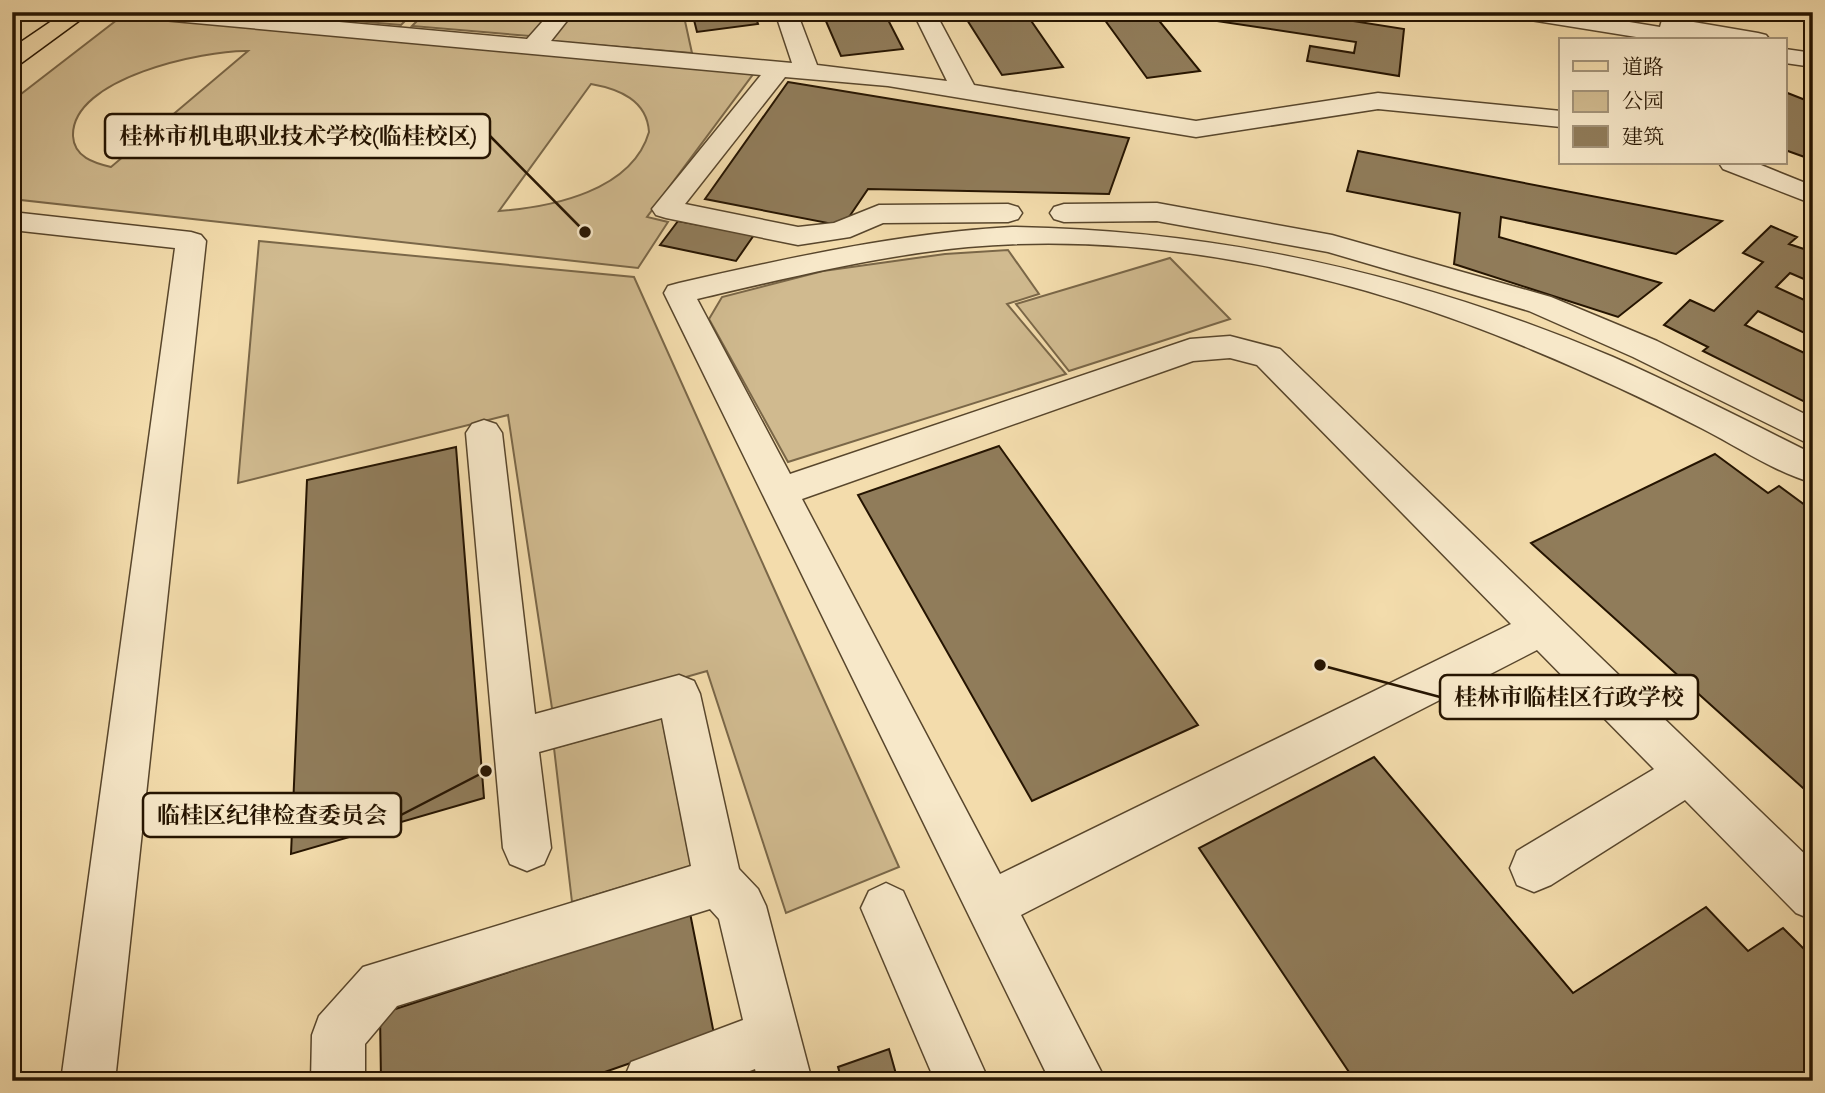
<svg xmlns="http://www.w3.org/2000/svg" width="1825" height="1093" font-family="'IM FELL Double Pica','Noto Serif SC',serif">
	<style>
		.green { fill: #d0ba8f; stroke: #7a6748; stroke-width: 2; fill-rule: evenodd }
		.building { fill: #907c5a; stroke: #251401; stroke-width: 2 }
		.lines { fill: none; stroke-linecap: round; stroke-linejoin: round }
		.minor-casing { stroke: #58462c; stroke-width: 3 }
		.major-casing { stroke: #251401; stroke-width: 3 }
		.minor { fill: #f7e8c9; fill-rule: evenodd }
		.major { fill: #f3dcac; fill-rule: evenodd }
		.leader { fill: none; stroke: #251401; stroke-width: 2.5 }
		.callout-dot { fill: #251401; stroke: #f7e8c9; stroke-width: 2.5 }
		.callout { fill: #f7e8c9; stroke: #251401; stroke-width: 2.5 }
		.callout-label { font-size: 23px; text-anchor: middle; font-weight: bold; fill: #251401 }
	</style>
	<rect width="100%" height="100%" fill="#f3dcac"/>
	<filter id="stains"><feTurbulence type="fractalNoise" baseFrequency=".00286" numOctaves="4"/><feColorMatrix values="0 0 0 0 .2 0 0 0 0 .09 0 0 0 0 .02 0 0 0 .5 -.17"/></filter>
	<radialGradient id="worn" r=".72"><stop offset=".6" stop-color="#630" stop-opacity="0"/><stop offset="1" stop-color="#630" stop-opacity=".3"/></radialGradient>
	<!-- green -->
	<g class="green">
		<polygon points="290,12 414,12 401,25 286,15"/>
		<polygon points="426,12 550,12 530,36 412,26"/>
		<polygon points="572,12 683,12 692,53 548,41"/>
		<path d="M 122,16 L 754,73 L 647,217 L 668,222 L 638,268 L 12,199 L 12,101 ZM 248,51 L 111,167 C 94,163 74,157 73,136 C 71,78 204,50 248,51 ZM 591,84 C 619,89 647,100 649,132 C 632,191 552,207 499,211 Z"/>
		<polygon points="259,241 634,277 899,867 786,913 707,671 553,715 508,415 238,483"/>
		<polygon points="1008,250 1039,294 1007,304 1066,374 788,462 709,319 722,297 823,271 945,254"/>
		<polygon points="1170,258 1230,319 1069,371 1016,304"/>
		<polygon points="662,718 691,866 572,902 554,748"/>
	</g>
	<!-- building -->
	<g class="building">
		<polygon points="692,12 754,12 758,24 697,32"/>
		<polygon points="822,12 884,12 903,49 841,56"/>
		<polygon points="962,12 1025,12 1063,67 1002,75"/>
		<polygon points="1099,12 1152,12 1200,71 1147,78"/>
		<polygon points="1192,12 1296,12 1404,29 1399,76 1307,61 1310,46 1354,53 1356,42 1190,17"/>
		<polygon points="788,82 1129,138 1109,194 868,189 843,226 705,199"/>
		<polygon points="1785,92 1813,103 1813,160 1785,150"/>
		<polygon points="1358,151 1722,221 1676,254 1501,217 1499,237 1661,283 1618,317 1454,264 1460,213 1347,191"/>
		<polygon points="678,221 754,235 736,261 660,245"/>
		<polygon points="1771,226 1797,237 1789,244 1813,252 1813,283 1790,273 1776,287 1813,304 1813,337 1758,311 1745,325 1813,357 1813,406 1703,351 1708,347 1664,325 1690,300 1714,311 1763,262 1743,253"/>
		<polygon points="999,446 1198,725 1032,801 858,495"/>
		<polygon points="456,447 484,798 291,854 307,480"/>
		<polygon points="1715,454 1768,493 1779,486 1813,511 1813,797 1531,543"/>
		<polygon points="1374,757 1573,993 1706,907 1748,951 1783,928 1813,958 1813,1081 1355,1081 1199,848"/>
		<polygon points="690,913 714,1034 579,1081 381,1081 380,1014"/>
		<polygon points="889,1049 898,1081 842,1081 838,1067"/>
	</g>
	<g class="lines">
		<defs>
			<g id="minor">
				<polygon points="141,12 230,12 527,39 551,12 574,12 551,41 792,63 775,12 797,12 817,65 947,81 913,12 935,12 974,85 1196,121 1378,93 1561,111 1561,127 1378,109 1196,137 888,86 785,77 685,204 798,227 834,223 879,205 1008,204 1018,207 1022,213 1018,219 1008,222 883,223 850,237 798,245 666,218 656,215 652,209 761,75 152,19"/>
				<polygon points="1513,12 1568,12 1660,27 1662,20 1670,18 1758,33 1766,35 1770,40 1655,40 1524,19"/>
				<polygon points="1785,49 1813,53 1813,67 1785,63"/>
				<polygon points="1719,163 1756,163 1813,186 1813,204 1723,169"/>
				<polygon points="1157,203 1332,235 1551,297 1657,341 1813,418 1813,446 1633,357 1529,311 1328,252 1157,221 1064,222 1054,219 1050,213 1054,207 1064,204"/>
				<polygon points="12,212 191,232 201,235 206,241 115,1081 61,1081 175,248 12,230"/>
				<path d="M 1012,227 C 1222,230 1419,275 1613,357 C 1681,387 1747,421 1813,454 L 1813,483 C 1775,472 1738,447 1703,429 C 1647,400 1591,374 1533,350 C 1359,276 1157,230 968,247 C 876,256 787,278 697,299 L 790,474 L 1190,339 L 1230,336 L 1280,349 L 1813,862 L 1813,920 L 1796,913 L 1685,800 L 1551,885 L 1534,892 L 1517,885 L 1510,868 L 1517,851 L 1654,769 L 1537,650 L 1021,915 L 1106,1081 L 1050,1081 L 664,293 L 668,286 L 679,283 C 789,258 899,233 1012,227 ZM 1230,358 L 1257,365 L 1511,624 L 1000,874 L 802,499 L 1193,361 Z"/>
				<polygon points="484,420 496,424 502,433 535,714 679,675 694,681 700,694 739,869 758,889 766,906 812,1081 758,1081 755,1069 724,1081 623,1081 631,1062 743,1020 719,919 710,909 397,1006 365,1044 365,1081 311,1081 312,1035 319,1016 363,967 691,866 662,718 539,752 551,848 544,864 527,871 510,864 503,848 466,433 472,424"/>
				<polygon points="886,883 903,891 989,1081 935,1081 861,908 869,891"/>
			</g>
			<polygon id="major" points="65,12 91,12 20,64 12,66 12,48"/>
		</defs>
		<!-- minor casing -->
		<use href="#minor" class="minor-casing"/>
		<!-- major casing -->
		<use href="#major" class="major-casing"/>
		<!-- minor -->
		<use href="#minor" class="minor"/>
		<!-- major -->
		<use href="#major" class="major"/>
	</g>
	<!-- callouts -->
	<path class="leader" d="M585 232L490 136M1320 665L1440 697M486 771L401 815"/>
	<g class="callout-dot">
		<circle cx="585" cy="232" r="7"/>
		<circle cx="1320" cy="665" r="7"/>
		<circle cx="486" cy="771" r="7"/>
	</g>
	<g class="callout">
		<rect x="105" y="114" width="385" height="44" rx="7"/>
		<rect x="1440" y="675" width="258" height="44" rx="7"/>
		<rect x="143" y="793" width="258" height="44" rx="7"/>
	</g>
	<g class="callout-label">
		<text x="298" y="144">桂林市机电职业技术学校(临桂校区)</text>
		<text x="1569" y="705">桂林市临桂区行政学校</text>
		<text x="272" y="823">临桂区纪律检查委员会</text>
	</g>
	<!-- margin -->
	<rect width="1825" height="1093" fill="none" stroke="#f3dcac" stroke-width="42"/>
	<rect x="14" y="14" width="1797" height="1065" fill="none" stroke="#251401" stroke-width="3.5"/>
	<rect x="21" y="21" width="1783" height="1051" fill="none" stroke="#251401" stroke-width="2"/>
	<!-- legend -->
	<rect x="1559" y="38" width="228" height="126" fill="#f7e8c9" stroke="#a39379" stroke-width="2"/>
	<rect x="1573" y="61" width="35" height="10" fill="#f3dcac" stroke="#a39379" stroke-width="2"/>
	<text x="1622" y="74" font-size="21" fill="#251401">道路</text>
	<rect x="1573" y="91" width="35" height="21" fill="#d0ba8f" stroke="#a39379" stroke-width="2"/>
	<text x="1622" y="108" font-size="21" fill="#251401">公园</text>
	<rect x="1573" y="126" width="35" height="21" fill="#907c5a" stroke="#a39379" stroke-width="2"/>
	<text x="1622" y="144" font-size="21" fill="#251401">建筑</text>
	<rect width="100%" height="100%" filter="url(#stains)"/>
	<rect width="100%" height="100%" fill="url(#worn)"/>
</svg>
